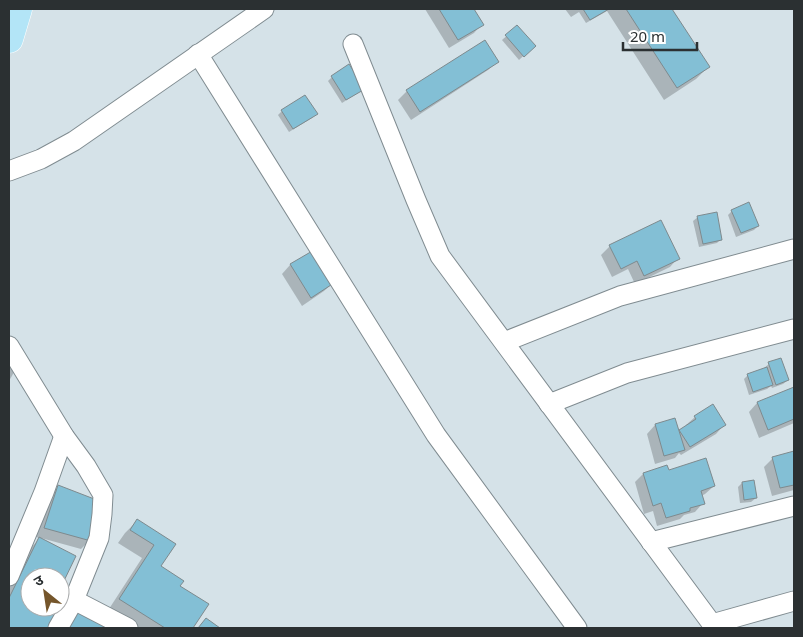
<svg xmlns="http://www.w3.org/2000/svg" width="803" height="637" font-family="'Noto Sans','Noto Sans Devanagari',sans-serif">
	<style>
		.shadow { fill: #0003 }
		.building { fill: #83bfd5; stroke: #7e8a8e }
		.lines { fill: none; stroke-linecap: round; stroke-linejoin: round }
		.street-casing { stroke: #808c91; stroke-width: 21 }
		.primary-casing { stroke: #fff; stroke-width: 29 }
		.street { stroke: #fff; stroke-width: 19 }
		.primary { stroke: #b3e5f7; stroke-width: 28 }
	</style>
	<rect width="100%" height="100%" fill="#d5e2e8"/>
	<!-- shadow -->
	<g class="shadow">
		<polygon points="425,9 473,9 482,24 474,33 449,48"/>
		<polygon points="565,9 671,9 708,67 696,79 664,100 607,11 586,23 579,12 571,17"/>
		<polygon points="517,27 534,46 519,60 502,40"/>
		<polygon points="497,62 488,70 411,120 398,100 407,91"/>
		<polygon points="332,77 363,88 359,92 342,103 328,81"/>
		<polygon points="282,111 316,114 312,118 289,132 278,115"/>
		<polygon points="732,211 758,226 754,230 736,237 728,215"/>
		<polygon points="698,217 721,239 717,243 699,247 693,221"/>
		<polygon points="610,246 678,258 670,267 635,284 628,269 612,277 601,255"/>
		<polygon points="313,251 333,283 324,291 302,306 282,274 290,265"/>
		<polygon points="9,362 17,367 9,381"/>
		<polygon points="769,364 788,380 783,384 772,388 771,386 767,389 749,395 744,379 748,375 765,369 764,368"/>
		<polygon points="794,388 794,423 759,438 749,412 757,403"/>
		<polygon points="695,417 724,425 716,434 681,455 679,453 675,458 655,464 647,434 655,425 675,420 678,432 687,427 686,425"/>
		<polygon points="794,452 794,490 772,496 764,467 773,458"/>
		<polygon points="668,471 714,486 705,494 701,496 703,503 695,512 684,515 680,519 657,526 653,511 644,514 635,482 643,474"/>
		<polygon points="742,483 756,498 751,502 740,503 738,487"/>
		<polygon points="58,487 89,541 81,549 41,538 75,557 60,586 60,577 30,577 30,607 58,607 52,628 9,628 9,587 27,552 40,538 36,537 49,495"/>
		<polygon points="137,521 174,544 159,567 179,587 207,605 192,628 132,628 107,612 142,558 118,543 125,533"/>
	</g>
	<!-- building -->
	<g class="building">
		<polygon points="439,9 474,9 484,25 458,40"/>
		<polygon points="583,9 609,9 590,20"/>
		<polygon points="626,9 672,9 710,67 677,88"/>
		<polygon points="517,25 536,46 524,57 505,35"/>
		<polygon points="485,40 499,62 420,112 406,90"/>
		<polygon points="349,64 365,89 346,100 331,76"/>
		<polygon points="305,95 318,114 293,129 281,110"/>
		<polygon points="749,202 759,226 741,233 731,210"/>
		<polygon points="717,212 722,240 703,244 697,216"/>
		<polygon points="661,220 680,259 644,276 637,261 621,269 609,245"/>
		<polygon points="314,250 334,283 311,298 290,264"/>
		<polygon points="781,358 789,380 776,385 768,362"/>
		<polygon points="767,367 773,385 753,392 747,374"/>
		<polygon points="794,387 794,419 768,430 757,402"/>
		<polygon points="713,404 726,425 690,447 679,430 696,419 694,416"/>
		<polygon points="675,418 685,450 664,456 655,424"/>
		<polygon points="794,451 794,485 780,488 772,457"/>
		<polygon points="706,458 715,486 701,491 705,504 690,508 690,511 666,518 661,503 653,506 643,473 667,465 669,470"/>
		<polygon points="754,480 757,498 744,500 742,482"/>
		<polygon points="58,485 102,502 91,541 44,528"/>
		<polygon points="137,519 176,544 161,566 184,581 180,586 209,604 193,628 165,628 119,599 154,545 130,530"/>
		<polygon points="39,537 76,556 60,589 60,577 30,577 30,607 60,607 53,628 9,628 9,598"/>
		<polygon points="79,610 107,628 68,628"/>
		<polygon points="206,618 220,628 198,628"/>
	</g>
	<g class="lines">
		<defs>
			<g id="street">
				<polyline points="353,44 416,200 440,256 715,628"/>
				<polyline points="198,54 436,435 577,628"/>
				<polyline points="9,171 41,159 74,141 264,9"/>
				<polyline points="504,342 620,296 794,249"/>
				<polyline points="9,346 64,436 86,466 103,495 102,514 99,538 74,600 58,628"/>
				<polyline points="549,404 627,373 794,329"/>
				<polyline points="651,542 794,506"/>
				<polyline points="9,576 44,492 64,436"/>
				<polyline points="74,600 128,628"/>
				<polyline points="712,624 794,601"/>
			</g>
			<polyline id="primary" points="9,39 18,9"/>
		</defs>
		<!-- street casing -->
		<use href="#street" class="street-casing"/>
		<!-- primary casing -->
		<use href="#primary" class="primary-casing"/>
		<!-- street -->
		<use href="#street" class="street"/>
		<!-- primary -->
		<use href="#primary" class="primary"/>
	</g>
	<!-- border -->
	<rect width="803" height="637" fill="none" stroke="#2b3032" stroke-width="20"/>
	<!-- north arrow -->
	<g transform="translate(45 592) rotate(330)"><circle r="24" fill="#ffffff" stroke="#aaacad"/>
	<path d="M0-4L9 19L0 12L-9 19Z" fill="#75562b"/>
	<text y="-8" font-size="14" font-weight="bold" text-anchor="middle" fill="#2b3032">उ</text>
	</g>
	<!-- scale -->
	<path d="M623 42v8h74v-8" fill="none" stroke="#2b3032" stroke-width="2.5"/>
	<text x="630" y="42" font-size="15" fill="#2b3032" stroke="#ffffff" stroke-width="4" paint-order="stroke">20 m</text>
</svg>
